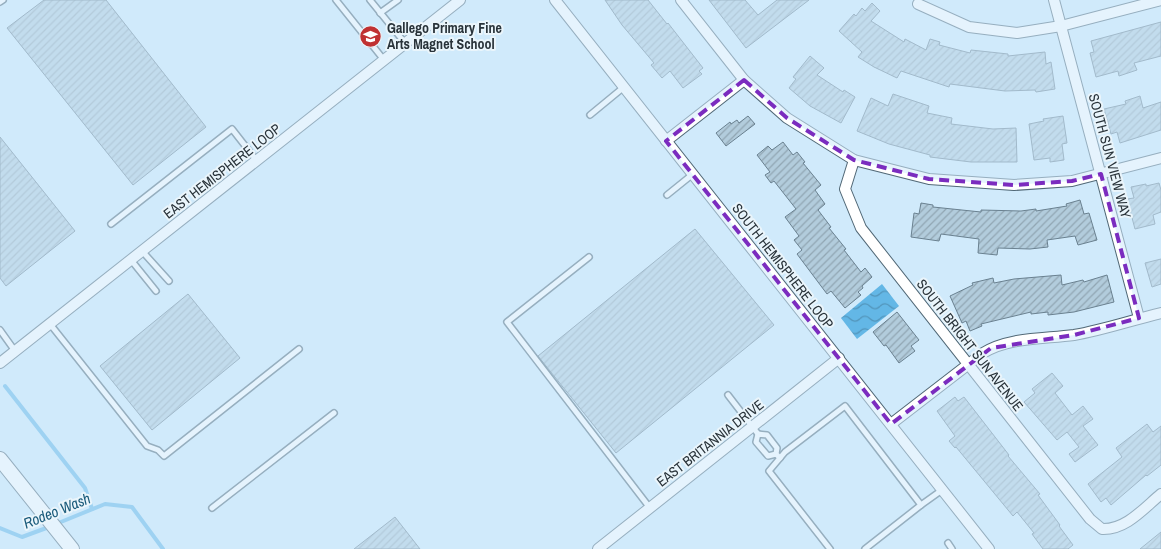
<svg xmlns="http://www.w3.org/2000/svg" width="1161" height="549" font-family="'Archivo Narrow',sans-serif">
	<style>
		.water { fill: url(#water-waves) }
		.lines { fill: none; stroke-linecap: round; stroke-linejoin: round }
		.stream { stroke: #63b7e6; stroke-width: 4 }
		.building { fill: url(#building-hatch); stroke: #6a8190 }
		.service-casing { stroke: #516876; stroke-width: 8 }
		.minor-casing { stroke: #516876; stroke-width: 12 }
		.secondary-casing { stroke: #516876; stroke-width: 16 }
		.service { stroke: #fff; stroke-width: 5 }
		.minor { stroke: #fff; stroke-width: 10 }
		.secondary { stroke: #fff; stroke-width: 14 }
		.marked { fill: none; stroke: #7b2cbf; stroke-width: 4; stroke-dasharray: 10 6; stroke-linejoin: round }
		.labels { text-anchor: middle; stroke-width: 4; stroke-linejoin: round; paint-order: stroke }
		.poi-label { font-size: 14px; font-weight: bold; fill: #29333a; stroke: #eaf5fb; text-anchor: start }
		.street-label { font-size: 14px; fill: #29333a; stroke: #eaf5fb }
		.water-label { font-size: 15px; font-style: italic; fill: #195a7a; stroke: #eaf5fb }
	</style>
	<defs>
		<pattern id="water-waves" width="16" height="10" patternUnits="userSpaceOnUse" patternTransform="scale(1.25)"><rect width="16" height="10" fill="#63b7e6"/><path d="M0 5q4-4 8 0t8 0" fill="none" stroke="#5295bb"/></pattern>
		<pattern id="building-hatch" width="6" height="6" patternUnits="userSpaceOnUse" patternTransform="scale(1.25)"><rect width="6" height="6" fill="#b2ccdc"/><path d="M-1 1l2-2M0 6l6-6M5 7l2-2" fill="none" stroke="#91a6b3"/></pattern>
	</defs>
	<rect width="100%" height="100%" fill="#d0eafb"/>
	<!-- water -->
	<polygon class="water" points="882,284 899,306 857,339 841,318"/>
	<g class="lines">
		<!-- stream -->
		<g class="stream">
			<polyline points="5,386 85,488 92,509"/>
			<polyline points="56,524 105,504 132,507 163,549"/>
			<polyline points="0,528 22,537 49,527"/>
		</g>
	</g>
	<!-- building -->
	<g class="building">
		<polygon points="44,0 106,0 206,127 133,185 7,28"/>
		<polygon points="605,0 648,0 667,24 668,23 703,68 699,71 702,74 683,88 670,71 662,78 651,65 654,63 622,25"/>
		<polygon points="709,0 745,0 758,15 777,0 809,0 746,48"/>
		<polygon points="872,3 880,11 871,21 904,42 905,39 926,50 930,39 940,42 939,45 970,53 971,50 1008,54 1008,56 1045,52 1046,64 1051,62 1055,89 1036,92 1035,90 1005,91 950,84 949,87 901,71 897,78 874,67 858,57 862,52 839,31 854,14 856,16 862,8 865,11"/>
		<polygon points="1161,22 1161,56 1134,63 1137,70 1119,76 1118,71 1096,77 1090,53 1094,52 1091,41"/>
		<polygon points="810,56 824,68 817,75 843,92 844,90 855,97 841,123 810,106 789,88 796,79 793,77"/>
		<polygon points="893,94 929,106 927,113 952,118 951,124 993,129 1016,128 1017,162 971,162 930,157 930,155 889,144 857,131 871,98 888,106"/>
		<polygon points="1140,96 1143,108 1161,102 1161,130 1120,143 1117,132 1111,134 1104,109 1126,104 1125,101"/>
		<polygon points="748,116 755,124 726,146 716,133 730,122 731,124 737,120 739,123"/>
		<polygon points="1063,116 1067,143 1062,144 1064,160 1050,162 1050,158 1034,160 1029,124 1044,121 1043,119"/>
		<polygon points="0,137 75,231 6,286 0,278"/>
		<polygon points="783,142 793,155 797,152 805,162 803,163 821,185 815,190 825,204 818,210 831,227 829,228 846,249 844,250 861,272 865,268 872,277 862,286 863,288 858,292 861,295 845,308 831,291 827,294 797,254 802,250 794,240 799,236 785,217 796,209 774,181 771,183 765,175 770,172 757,155 768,146 772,150"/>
		<polygon points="1159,183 1161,190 1161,212 1153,215 1155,224 1135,229 1127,199 1134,198 1131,187 1146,184 1146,186"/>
		<polygon points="1080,200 1084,214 1089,213 1097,240 1078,245 1075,236 1047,240 1048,247 1030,249 998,248 997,255 978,253 979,239 941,234 939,241 911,237 914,213 919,214 921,203 933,205 933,207 981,212 981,210 1021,211 1036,209 1036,211 1067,206 1066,204"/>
		<polygon points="695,229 774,325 616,453 538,356"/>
		<polygon points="1161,259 1161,284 1152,287 1145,263"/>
		<polygon points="1061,275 1062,285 1083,280 1084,282 1107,275 1114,302 1074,312 1048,315 1048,312 1031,314 1031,312 981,324 982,326 970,331 966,321 962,323 950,296 973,285 972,283 993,278 994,283 1014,279"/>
		<polygon points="188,294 240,358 152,430 100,366"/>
		<polygon points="897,312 919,340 911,346 915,351 899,363 886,345 884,346 873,332"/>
		<polygon points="1052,373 1063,386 1055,393 1072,415 1083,406 1093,419 1083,426 1098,445 1075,462 1069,454 1079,447 1067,432 1057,440 1024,402 1035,393 1032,389"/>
		<polygon points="955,397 958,401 964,397 1009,455 1008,456 1040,494 1038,495 1060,525 1059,526 1073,545 1068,549 1043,549 1032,534 1034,533 1017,512 1013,516 956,447 955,448 949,441 955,436 937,411"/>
		<polygon points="1147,424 1153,432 1161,426 1161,465 1147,476 1146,475 1111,505 1106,498 1101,502 1088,484 1122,457 1116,448"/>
		<polygon points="395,517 420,549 354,549"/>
		<polygon points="1161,532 1161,549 1140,549"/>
	</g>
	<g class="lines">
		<defs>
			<g id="service">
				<polyline points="336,0 384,60"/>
				<polyline points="370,0 405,43"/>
				<polyline points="0,2 3,0"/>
				<polyline points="380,13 398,0"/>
				<polyline points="590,115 624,87"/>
				<polyline points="667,195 693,174"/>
				<polyline points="111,224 232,129 257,161"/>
				<polyline points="142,251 169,281"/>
				<polyline points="589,257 507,322 650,508"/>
				<polyline points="131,260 156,291"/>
				<polyline points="50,324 147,446 158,450 164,456 299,349"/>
				<polyline points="0,330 15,351"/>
				<polyline points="728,395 758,434"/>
				<polyline points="776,454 768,456 756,442 758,434 767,435 777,448 776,454 780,458"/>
				<polyline points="212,508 334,413"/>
				<polyline points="948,543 952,549"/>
				<polyline points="830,549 769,471 785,452 845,406 921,505 942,490"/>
				<polyline points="865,549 921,505"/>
			</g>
			<g id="minor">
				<polyline points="555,0 989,549"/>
				<polyline points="681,0 744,80 787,118 854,160 929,179 1014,185 1072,181 1161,158"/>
				<polyline points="1054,0 1139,318"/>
				<polyline points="918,4 969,27 1017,33 1061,26 1161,0"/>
				<polyline points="666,141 744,80"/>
				<path d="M 854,160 L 845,189 L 861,228 L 1090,519 L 1102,529 C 1126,530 1144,508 1161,494"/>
				<polyline points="0,363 460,0"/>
				<path d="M 891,424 L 983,353 C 1009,337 1044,339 1074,335 C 1103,330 1132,320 1161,313"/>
				<polyline points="598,549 839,358"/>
			</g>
			<polyline id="secondary" points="0,459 72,549"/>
		</defs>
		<!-- service casing -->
		<use href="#service" class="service-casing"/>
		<!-- minor casing -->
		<use href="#minor" class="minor-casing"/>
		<!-- secondary casing -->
		<use href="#secondary" class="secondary-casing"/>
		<!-- service -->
		<use href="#service" class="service"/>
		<!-- minor -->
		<use href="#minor" class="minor"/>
		<!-- secondary -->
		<use href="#secondary" class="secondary"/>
	</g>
	<!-- marked area -->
	<path d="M0 0H1161V549H0ZM 744,80 L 787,118 L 854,160 L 929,179 L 1014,185 L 1072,181 L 1101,174 L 1139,318 L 1074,335 L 991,348 L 891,424 L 666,141 Z" fill="#d0eafb" fill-opacity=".55" fill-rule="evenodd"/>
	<path class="marked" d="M 744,80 L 787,118 L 854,160 L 929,179 L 1014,185 L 1072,181 L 1101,174 L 1139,318 L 1074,335 L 991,348 L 891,424 L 666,141 Z"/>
	<!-- icons -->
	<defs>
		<symbol id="school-disc" viewBox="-11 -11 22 22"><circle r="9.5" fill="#c03132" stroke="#eaf5fb"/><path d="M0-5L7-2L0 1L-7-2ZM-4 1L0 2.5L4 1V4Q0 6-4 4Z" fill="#fff"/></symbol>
	</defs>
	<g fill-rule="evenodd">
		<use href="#school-disc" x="358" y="24" width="25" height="25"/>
	</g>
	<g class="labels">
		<!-- poi labels -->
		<g class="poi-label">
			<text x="387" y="33">Gallego Primary Fine<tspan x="387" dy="16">Arts Magnet School</tspan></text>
		</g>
		<!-- street labels -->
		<g class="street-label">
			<text transform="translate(1110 156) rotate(75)" y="5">SOUTH SUN VIEW WAY</text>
			<text transform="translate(222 171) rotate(-38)" y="5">EAST HEMISPHERE LOOP</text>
			<text transform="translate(783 266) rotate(52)" y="5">SOUTH HEMISPHERE LOOP</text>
			<text transform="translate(970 345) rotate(52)" y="5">SOUTH BRIGHT SUN AVENUE</text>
			<text transform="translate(710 443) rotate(-38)" y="5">EAST BRITANNIA DRIVE</text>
		</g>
		<!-- water labels -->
		<g class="water-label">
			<text transform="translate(57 511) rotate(-22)" y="5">Rodeo Wash</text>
		</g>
	</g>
</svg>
